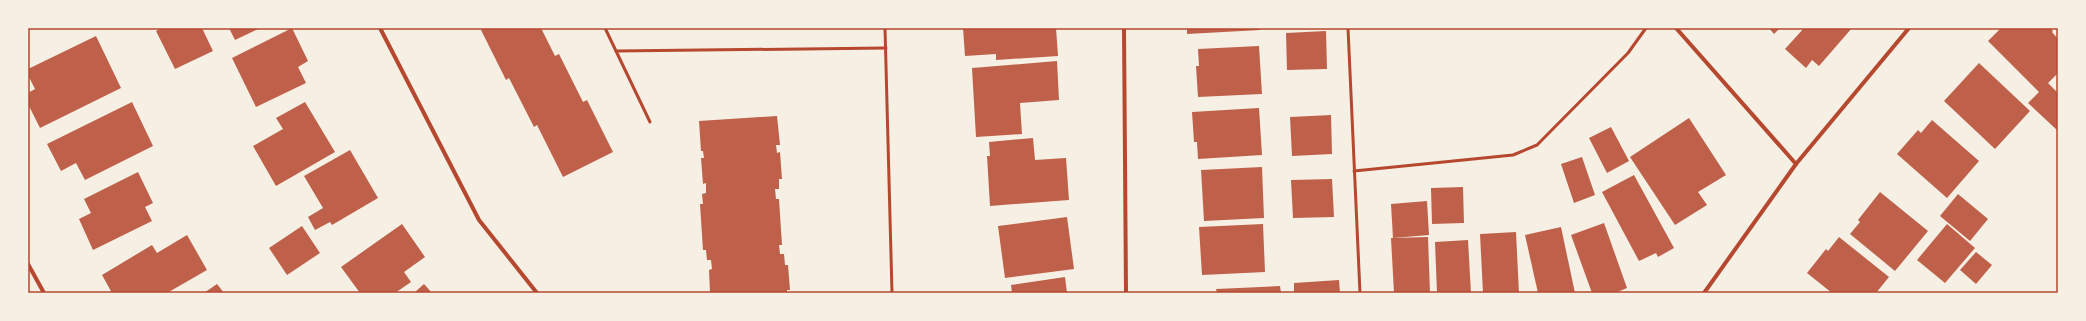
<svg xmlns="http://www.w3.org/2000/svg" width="2086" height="321" font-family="Karla,sans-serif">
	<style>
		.building { fill: #bf614a }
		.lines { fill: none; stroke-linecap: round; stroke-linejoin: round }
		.service { stroke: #b5482f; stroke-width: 3 }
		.minor { stroke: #b5482f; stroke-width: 4 }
		.neatline { fill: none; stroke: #b5482f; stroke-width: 1.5 }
	</style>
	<rect width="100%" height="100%" fill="#f6efe4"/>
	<!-- building -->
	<g class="building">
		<polygon points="162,28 202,28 213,51 175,69 156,31"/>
		<polygon points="229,28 260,28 235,40"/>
		<polygon points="292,28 308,61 298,67 306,83 256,107 232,58"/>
		<polygon points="485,28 541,28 555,56 559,54 583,102 587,100 613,152 563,177 537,125 534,127 509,78 506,80 481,30"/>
		<polygon points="963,28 1056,28 1058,56 996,60 996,54 965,56"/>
		<polygon points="1187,28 1260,28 1260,30 1187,34"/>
		<polygon points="1769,28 1780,28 1774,34"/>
		<polygon points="1804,28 1852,28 1819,66 1812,60 1806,68 1785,49"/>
		<polygon points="2001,28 2050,28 2053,31 2052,32 2058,39 2058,73 2048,83 2058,93 2058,131 2028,103 2039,92 1988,41"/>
		<polygon points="1326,31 1327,69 1287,70 1286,33"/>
		<polygon points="96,36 121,88 40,128 28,104 28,93 35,89 28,75 28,69"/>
		<polygon points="1259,46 1262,94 1198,97 1196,66 1199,66 1198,49"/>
		<polygon points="1057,61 1059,100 1020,103 1022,134 976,137 972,68"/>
		<polygon points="1979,63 2030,111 1995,149 1944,101"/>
		<polygon points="132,102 153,146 85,180 76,163 61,171 47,144"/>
		<polygon points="305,102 335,152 276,186 253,146 283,129 276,118"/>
		<polygon points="1259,108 1262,155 1198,159 1197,142 1194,142 1192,112"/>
		<polygon points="1331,115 1332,154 1292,156 1290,117"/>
		<polygon points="777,116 780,145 776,145 777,153 780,152 782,179 779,179 779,189 775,189 776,199 779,199 782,245 779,245 780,254 784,254 785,265 788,265 790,290 787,290 787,293 710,293 709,270 712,269 711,260 707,260 706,250 703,250 700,204 703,204 702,194 706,193 706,183 703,184 701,158 704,158 703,151 701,151 699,121"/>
		<polygon points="1689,118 1726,175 1698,192 1707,205 1675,225 1630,157"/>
		<polygon points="1932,120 1979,161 1947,198 1897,154 1918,130 1921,133"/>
		<polygon points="1611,127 1629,161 1607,173 1589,138"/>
		<polygon points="1033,138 1035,160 1066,158 1069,200 990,206 987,156 990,156 989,142"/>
		<polygon points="350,150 378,198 332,225 330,222 315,230 308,217 323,208 304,176"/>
		<polygon points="1582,157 1595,195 1574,203 1561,164"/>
		<polygon points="1262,167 1264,218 1204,221 1201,170"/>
		<polygon points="138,172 153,203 145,207 152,221 93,250 79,219 91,213 84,199"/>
		<polygon points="1634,175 1674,248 1658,257 1656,253 1639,261 1602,192"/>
		<polygon points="1332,179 1334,217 1293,218 1291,180"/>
		<polygon points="1463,187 1464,223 1432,224 1431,188"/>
		<polygon points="1880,192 1928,231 1895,271 1850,234 1860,222 1858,220"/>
		<polygon points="1958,194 1988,219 1970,241 1940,216"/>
		<polygon points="1427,201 1429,235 1393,238 1391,204"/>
		<polygon points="1067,217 1074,269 1005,278 998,226"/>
		<polygon points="1604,223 1627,288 1615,293 1592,293 1571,235"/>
		<polygon points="402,224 425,257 404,272 411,282 395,293 360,293 341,267"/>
		<polygon points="1263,224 1265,272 1202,275 1199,227"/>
		<polygon points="1947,224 1975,248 1945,283 1917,260"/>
		<polygon points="302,226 320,253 287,275 269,248"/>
		<polygon points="1561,227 1575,293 1538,293 1525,235"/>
		<polygon points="1516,232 1519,293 1483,293 1480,234"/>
		<polygon points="187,235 207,270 167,293 112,293 102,275 152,245 157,253"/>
		<polygon points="1428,237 1430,293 1394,293 1391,238"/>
		<polygon points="1839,237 1889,277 1876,293 1832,293 1807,273 1826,249 1828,251"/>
		<polygon points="1468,240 1471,293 1437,293 1435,242"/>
		<polygon points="1976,252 1992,265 1976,284 1960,270"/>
		<polygon points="1065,277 1067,293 1012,293 1011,285"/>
		<polygon points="1339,280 1340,293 1294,293 1294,283"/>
		<polygon points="217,284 224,293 204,293"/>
		<polygon points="424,284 432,293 414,293"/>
		<polygon points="1280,286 1281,293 1217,293 1216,289"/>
	</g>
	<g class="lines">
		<!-- service -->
		<g class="service">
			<polyline points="605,28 650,122"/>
			<polyline points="885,28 892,293"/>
			<polyline points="1348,28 1360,293"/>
			<polyline points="616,51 886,48"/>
			<polyline points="1354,171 1513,155 1537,145 1628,53 1646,28"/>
		</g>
		<!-- minor -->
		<g class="minor">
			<polyline points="380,28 479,220 537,293"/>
			<polyline points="1124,28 1126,293"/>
			<polyline points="1676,28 1796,164"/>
			<polyline points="28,264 44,293"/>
			<polyline points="1704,293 1796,164 1909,28"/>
		</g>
	</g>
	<!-- border -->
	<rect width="2086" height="321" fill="none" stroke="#f6efe4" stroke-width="58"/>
	<rect x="29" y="29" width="2028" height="263" class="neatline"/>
</svg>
